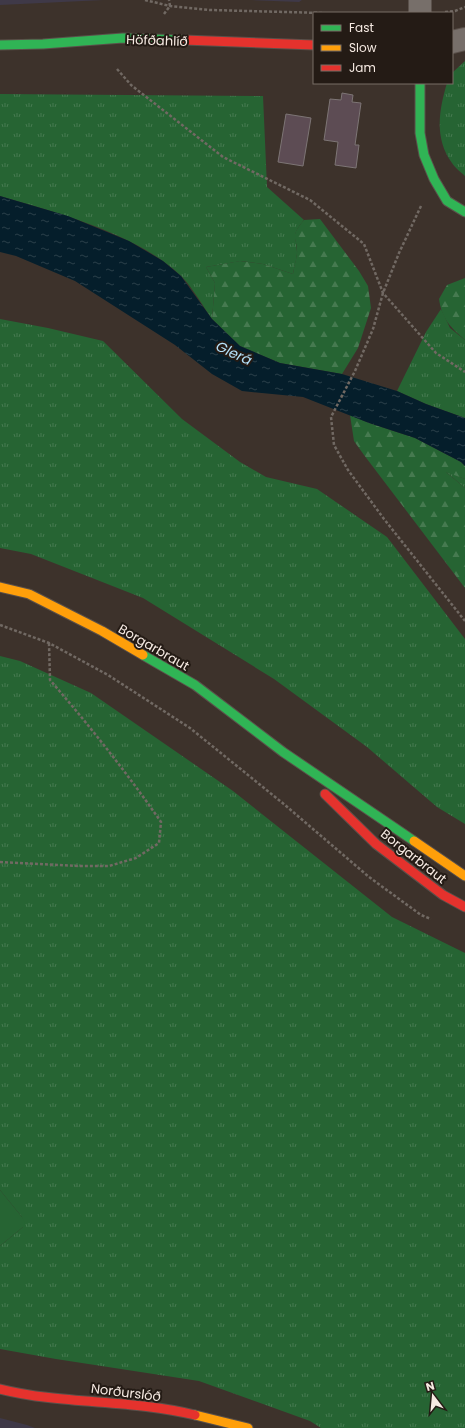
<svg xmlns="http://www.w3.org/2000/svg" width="465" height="1428" font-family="Poppins,sans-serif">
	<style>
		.education { fill: #3f3948 }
		.grass { fill: url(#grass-tufts) }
		.forest { fill: url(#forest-firs) }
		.park { fill: #266433 }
		.water { fill: url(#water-ripples) }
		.building { fill: #5d4c54; stroke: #7d7575 }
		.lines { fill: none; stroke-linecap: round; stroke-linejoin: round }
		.street-casing { stroke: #5a504a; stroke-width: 24 }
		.fast-casing { stroke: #5a504a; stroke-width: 11 }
		.slow-casing { stroke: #5a504a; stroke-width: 11 }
		.jam-casing { stroke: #5a504a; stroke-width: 11 }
		.path { stroke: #716963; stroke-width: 2.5; stroke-dasharray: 3 2; stroke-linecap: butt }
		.street { stroke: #776f6a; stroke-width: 22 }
		.fast { stroke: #30b455; stroke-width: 9 }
		.slow { stroke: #ff9f0a; stroke-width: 9 }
		.jam { stroke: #e5322d; stroke-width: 9 }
		.labels { text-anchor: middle; stroke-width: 4; stroke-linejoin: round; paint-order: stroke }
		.street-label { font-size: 13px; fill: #f6eae2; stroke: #241b15 }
		.water-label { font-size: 14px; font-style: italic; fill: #b4e1fa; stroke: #241b15 }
	</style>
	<defs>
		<pattern id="grass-tufts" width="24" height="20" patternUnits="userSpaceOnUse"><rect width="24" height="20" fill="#266433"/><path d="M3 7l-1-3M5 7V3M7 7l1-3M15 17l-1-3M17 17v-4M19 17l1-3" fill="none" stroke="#467a50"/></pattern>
		<pattern id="forest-firs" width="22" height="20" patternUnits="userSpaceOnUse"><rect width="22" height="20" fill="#266433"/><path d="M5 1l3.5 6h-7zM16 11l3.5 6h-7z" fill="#467a50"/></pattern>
		<pattern id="water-ripples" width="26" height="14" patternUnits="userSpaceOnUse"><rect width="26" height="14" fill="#051e2b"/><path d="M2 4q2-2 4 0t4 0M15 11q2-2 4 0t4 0" fill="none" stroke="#2a3f49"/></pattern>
	</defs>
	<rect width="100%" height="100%" fill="#3d322b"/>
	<!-- education -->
	<g class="education">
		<polygon points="0,0 104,0 0,5"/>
		<polygon points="251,0 302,0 299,2"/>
		<polygon points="0,1418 27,1425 35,1428 0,1428"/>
	</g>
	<!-- grass -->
	<g class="grass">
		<path d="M 465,61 L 465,176 C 461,172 455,168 452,163 C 434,138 439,110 447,83 L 452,83 L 452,73 Z"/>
		<path d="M 0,94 L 263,96 L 267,187 L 304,220 C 291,236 296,234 297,252 C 297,259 294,267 293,274 L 263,264 L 241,261 L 206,267 L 215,283 L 212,319 C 203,306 190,284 180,275 C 135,233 58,213 0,196 Z"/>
		<polygon points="441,309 450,328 465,340 465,418 426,404 397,391 426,332"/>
		<polygon points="0,319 48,328 103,341 182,419 240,462 266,477 317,489 387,537 465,639 465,824 437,807 367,747 274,679 143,598 31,554 0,548"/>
		<polygon points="445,471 465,479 465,488"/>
		<polygon points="0,656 20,661 91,693 233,791 392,917 465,953 465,1428 321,1428 310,1421 199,1381 56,1359 0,1349 0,1246 23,1227 22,1217 0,1190"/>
	</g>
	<!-- forest -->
	<g class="forest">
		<path d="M 320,219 L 359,271 L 368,286 L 371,308 L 358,348 L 342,374 L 280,363 L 240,346 L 212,319 L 215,283 L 206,267 L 240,261 L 263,264 L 293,274 C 294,267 296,260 297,254 C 298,236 288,239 304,220 Z"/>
		<path d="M 465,278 L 465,340 C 450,327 442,319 439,299 L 447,285 Z"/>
		<polygon points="350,415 369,423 415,438 461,462 465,466 465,479 446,472 465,488 465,588 364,455 354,441"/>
	</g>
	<!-- park -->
	<polygon class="park" points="0,1190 22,1217 25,1223 23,1227 0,1246"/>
	<!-- water -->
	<polygon class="water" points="0,196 68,216 129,241 163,261 181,276 212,319 240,346 280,363 342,374 397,391 426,404 465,418 465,466 461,462 415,438 369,423 303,397 242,391 212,374 175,345 75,281 16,256 0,252"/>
	<!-- building -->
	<g class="building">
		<polygon points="342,93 353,95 352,102 361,103 355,145 359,145 356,168 335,165 338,142 324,140 330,99 341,100"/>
		<polygon points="286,114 311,118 303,166 278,162"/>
	</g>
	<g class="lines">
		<defs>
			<g id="street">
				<polyline points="420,13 420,0"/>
				<polyline points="452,42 465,39"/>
			</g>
			<g id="fast">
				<polyline points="0,45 43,44 123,38 184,40"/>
				<polyline points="420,83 420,133 424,155 434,179 447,201 465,212"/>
				<polyline points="143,655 195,685 283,752 414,841"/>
			</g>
			<g id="slow">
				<polyline points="0,587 29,594 102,631 143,655"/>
				<polyline points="414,841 465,876"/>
				<polyline points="195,1415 248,1428"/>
			</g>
			<g id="jam">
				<polyline points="184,40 314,45"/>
				<polyline points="325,794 376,844 443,895 465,907"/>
				<path d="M 0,1389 C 64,1405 131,1399 195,1415"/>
			</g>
		</defs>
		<!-- street casing -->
		<use href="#street" class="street-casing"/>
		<!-- fast casing -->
		<use href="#fast" class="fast-casing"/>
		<!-- slow casing -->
		<use href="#slow" class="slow-casing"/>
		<!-- jam casing -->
		<use href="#jam" class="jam-casing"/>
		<!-- path -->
		<g class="path">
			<polyline points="145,0 170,6 210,10 323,13"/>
			<polyline points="445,12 455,11 465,7"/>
			<polyline points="164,14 170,6 169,0"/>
			<polyline points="117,69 131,85 223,157 310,200 364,244 383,293 436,353 465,372"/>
			<polyline points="421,206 399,253 383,293 373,329 355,371 331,417 334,445 348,470 384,519 465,621"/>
			<polyline points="0,625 49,643 108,675 190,728 285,805 369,877 421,915 431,919"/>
			<path d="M 0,862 L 80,866 L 109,866 L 136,858 L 159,843 L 161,822 C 127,773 89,725 50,680 L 49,643"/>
		</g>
		<!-- street -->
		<use href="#street" class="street"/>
		<!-- fast -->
		<use href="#fast" class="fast"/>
		<!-- slow -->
		<use href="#slow" class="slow"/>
		<!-- jam -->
		<use href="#jam" class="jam"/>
	</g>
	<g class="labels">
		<!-- street labels -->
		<g class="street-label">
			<text transform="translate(157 40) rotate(2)" y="5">Höfðahlíð</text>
			<text transform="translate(154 647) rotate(30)" y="5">Borgarbraut</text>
			<text transform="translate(414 856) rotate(38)" y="5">Borgarbraut</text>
			<text transform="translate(126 1392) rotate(7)" y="5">Norðurslóð</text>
		</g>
		<!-- water labels -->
		<g class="water-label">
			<text transform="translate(234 353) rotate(25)" y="5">Glerá</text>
		</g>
	</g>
	<!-- legend -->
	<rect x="313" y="12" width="140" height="72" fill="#241b15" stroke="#786e67"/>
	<rect x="321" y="25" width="20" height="6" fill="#30b455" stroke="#786e67"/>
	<text x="349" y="32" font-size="12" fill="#f6eae2">Fast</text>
	<rect x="321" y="45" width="20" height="6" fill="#ff9f0a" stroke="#786e67"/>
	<text x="349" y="52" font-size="12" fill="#f6eae2">Slow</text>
	<rect x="321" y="65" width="20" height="6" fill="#e5322d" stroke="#786e67"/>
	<text x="349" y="72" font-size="12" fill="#f6eae2">Jam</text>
	<!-- north arrow -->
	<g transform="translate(433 1396) rotate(344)" stroke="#241b15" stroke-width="3" paint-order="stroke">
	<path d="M0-3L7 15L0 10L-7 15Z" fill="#f6eae2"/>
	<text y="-6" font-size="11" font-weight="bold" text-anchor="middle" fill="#f6eae2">N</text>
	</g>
</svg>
